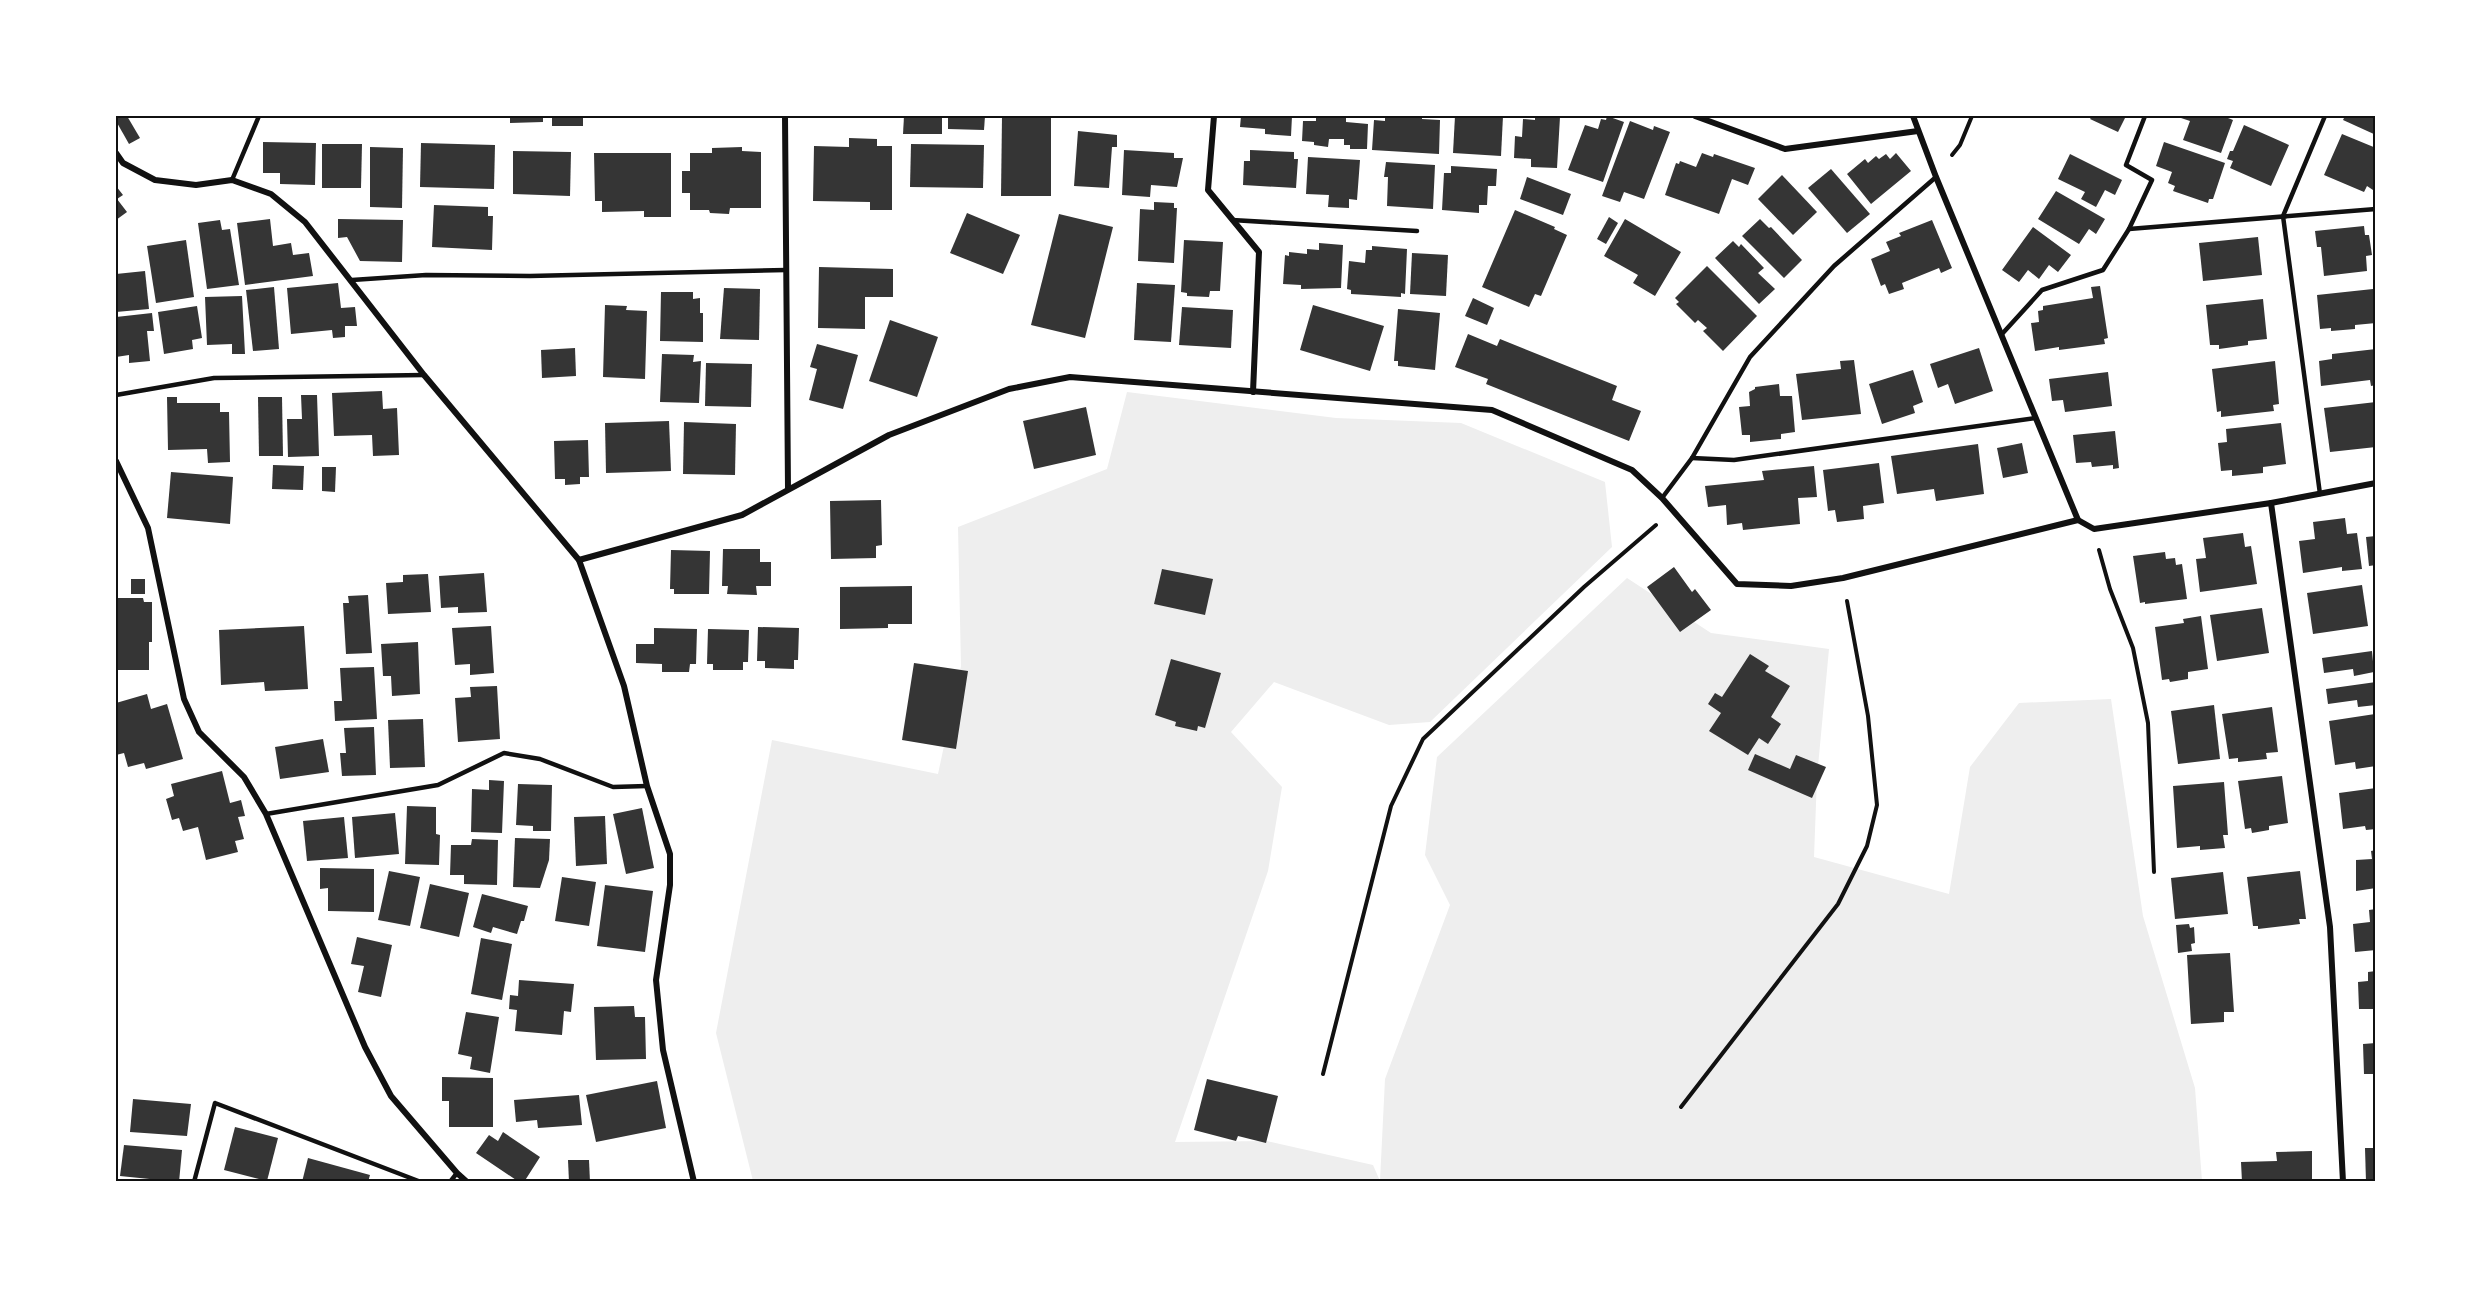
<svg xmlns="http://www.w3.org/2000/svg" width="2491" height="1297" font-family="Helvetica,sans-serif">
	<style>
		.green { fill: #eee }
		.building { fill: #353535 }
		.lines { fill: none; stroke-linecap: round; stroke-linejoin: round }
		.path { stroke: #111; stroke-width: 4 }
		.service { stroke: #111; stroke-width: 4.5 }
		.minor { stroke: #111; stroke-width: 6 }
		.neatline { fill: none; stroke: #111; stroke-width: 2 }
	</style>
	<rect width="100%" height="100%" fill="#fff"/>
	<!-- green -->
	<polygon class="green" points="1127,392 1336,418 1461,423 1605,482 1612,547 1430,722 1389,725 1274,682 1231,732 1282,787 1268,871 1175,1142 1267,1141 1373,1165 1380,1181 1385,1079 1450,905 1425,855 1437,757 1627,578 1711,633 1829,649 1817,777 1814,857 1949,894 1970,767 2019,703 2111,699 2143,916 2195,1088 2202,1181 753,1181 716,1033 772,740 938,774 961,666 958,527 1107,469"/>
	<!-- building -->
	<g class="building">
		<polygon points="116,116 127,116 140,138 129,144 116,121"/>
		<polygon points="510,116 543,116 543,122 510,123"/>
		<rect x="552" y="116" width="31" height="10"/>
		<polygon points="904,116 942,116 942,134 903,134"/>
		<polygon points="948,116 985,116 984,130 948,129"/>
		<polygon points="1002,116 1051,116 1051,196 1001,196"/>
		<polygon points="1241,116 1292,116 1291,136 1265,134 1265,129 1240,127"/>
		<polygon points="1316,116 1346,116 1346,122 1368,124 1367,149 1350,149 1350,145 1344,145 1344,139 1329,139 1328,147 1314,145 1314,142 1302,141 1303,121 1316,121"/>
		<polygon points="1396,116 1422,116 1422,119 1440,120 1439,154 1372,150 1374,120 1385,121 1385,117"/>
		<polygon points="1455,116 1503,116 1501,156 1453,153"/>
		<polygon points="1535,116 1560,117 1557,168 1531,167 1531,159 1514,158 1515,136 1522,137 1523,119 1535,120"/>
		<polygon points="1607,116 1624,122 1603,182 1568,170 1585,125 1598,129 1601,119 1606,120"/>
		<polygon points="2092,116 2126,116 2118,132 2090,119"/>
		<polygon points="2175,116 2223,116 2233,120 2221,153 2183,140 2190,121"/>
		<polygon points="2345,116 2376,116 2376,135 2343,120"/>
		<polygon points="1630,121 1653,130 1654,126 1670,132 1644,199 1624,192 1620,202 1602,196"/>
		<polygon points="2244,125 2289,145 2271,186 2230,168 2233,161 2227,159 2230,151 2233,151"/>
		<polygon points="1078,131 1117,135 1117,147 1112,147 1109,188 1074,186"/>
		<polygon points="2342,134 2376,148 2376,185 2373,190 2367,186 2364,192 2324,175"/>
		<polygon points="849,138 877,139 877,146 892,146 892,210 870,210 870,202 813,201 814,146 849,147"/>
		<polygon points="263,142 316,143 315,185 280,184 280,173 263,173"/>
		<polygon points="2164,142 2225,163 2213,199 2209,199 2208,203 2173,191 2175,186 2168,183 2172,172 2156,166"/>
		<polygon points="421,143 495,145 494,189 420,187"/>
		<polygon points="322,144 362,144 361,188 322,188"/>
		<polygon points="911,144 984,145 983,188 910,187"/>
		<polygon points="370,147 403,148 402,208 370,207"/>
		<polygon points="742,147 742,151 761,152 761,208 730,208 729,214 710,213 709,210 690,210 690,193 682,193 682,171 690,171 690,153 712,153 712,148"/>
		<polygon points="1124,150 1174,153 1174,158 1183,158 1177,187 1151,185 1150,197 1122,195"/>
		<polygon points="1250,150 1294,152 1294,159 1298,159 1296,188 1243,185 1244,161 1250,161"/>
		<polygon points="513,151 571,152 570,196 513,194"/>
		<polygon points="594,153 671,153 671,217 644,217 644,211 602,212 602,201 595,201"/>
		<polygon points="1702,153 1713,157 1714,154 1755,168 1748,185 1732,179 1719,214 1665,195 1676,163 1679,164 1680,161 1696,167"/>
		<polygon points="1896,153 1911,171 1871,204 1847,174 1865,159 1868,163 1876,156 1879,159 1886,154 1890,159"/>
		<polygon points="2070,154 2122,180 2115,195 2105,190 2096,207 2081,199 2085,192 2058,179"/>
		<polygon points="1308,157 1360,160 1357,200 1349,199 1349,208 1328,207 1329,195 1306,194"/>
		<polygon points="1386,162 1435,165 1433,209 1387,206 1388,177 1384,177"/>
		<polygon points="1451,166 1497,169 1496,186 1488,186 1487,205 1479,205 1479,213 1442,210 1444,173 1451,173"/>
		<polygon points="1831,169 1870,214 1847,233 1808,188"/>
		<polygon points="1782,175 1817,212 1793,235 1758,199"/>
		<polygon points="1527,177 1571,194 1563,215 1520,199"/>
		<polygon points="116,186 123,195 117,199 127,212 116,220"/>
		<polygon points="2056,191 2105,219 2096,234 2089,229 2079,244 2038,219"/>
		<polygon points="1154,202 1174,203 1174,208 1177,208 1174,263 1138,261 1140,209 1154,210"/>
		<polygon points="434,205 488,207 488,216 493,216 492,250 432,247"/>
		<polygon points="1515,210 1555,227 1554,229 1567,235 1541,296 1535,294 1529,307 1482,287"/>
		<polygon points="967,213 1020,235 1003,274 950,253"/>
		<polygon points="1059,214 1113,227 1085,338 1031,325"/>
		<polygon points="1609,217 1618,223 1606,244 1597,239"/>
		<polygon points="270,219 273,246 291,243 293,255 309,253 313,276 245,285 237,223"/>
		<polygon points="338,219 403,220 402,262 360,261 347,237 338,238"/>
		<polygon points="1625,219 1681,252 1655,296 1633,283 1638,275 1604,256"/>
		<polygon points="1760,219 1769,228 1771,227 1802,260 1784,278 1742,236"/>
		<polygon points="220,220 222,230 230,229 239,285 207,289 198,223"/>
		<polygon points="1932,220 1952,268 1941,273 1939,268 1902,283 1904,289 1889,294 1885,284 1881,286 1871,259 1890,251 1886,242 1901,236 1899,233"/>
		<polygon points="2364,226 2365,235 2369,235 2372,255 2366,256 2367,271 2324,276 2321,247 2317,247 2315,231"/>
		<polygon points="2033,227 2071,255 2058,272 2049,265 2039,279 2028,270 2019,282 2002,270"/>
		<polygon points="2258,237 2262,275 2203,281 2199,243"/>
		<polygon points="186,240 194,297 156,303 147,246"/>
		<polygon points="1184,240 1223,242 1220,291 1210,291 1209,297 1187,296 1187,293 1181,292"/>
		<polygon points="1733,241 1739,247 1741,244 1764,268 1758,273 1775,289 1759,304 1715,258"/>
		<polygon points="1319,243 1343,245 1341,288 1301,289 1301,285 1283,284 1285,255 1289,256 1289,252 1307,254 1307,249 1319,250"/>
		<polygon points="1372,246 1407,249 1405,294 1401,293 1401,297 1351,294 1351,290 1347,289 1349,261 1365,263 1366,250 1372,250"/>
		<polygon points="1412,253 1448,255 1446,296 1410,294"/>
		<polygon points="1707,266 1757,316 1723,351 1703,331 1707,328 1698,320 1695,323 1676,304 1679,302 1675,298"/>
		<polygon points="819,267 893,269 893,297 865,297 865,329 818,328"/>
		<polygon points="145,271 149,309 116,312 116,274"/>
		<polygon points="338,283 341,308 355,307 357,326 345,326 345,337 333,338 332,330 291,334 287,288"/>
		<polygon points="1137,283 1175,285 1171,342 1134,340"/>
		<polygon points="2100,286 2108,338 2104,339 2105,344 2059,350 2059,347 2035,351 2031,323 2039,322 2038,311 2043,310 2043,306 2093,298 2091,287"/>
		<polygon points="274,287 279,349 253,351 246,290"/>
		<polygon points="724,288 760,289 759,340 720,339"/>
		<polygon points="2373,289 2376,323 2355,325 2355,329 2331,331 2331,328 2320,329 2317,295"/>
		<polygon points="661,292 693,292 693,299 700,298 700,313 703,313 703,342 660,341"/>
		<polygon points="242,296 245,354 232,354 232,344 207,345 205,297"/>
		<polygon points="1473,298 1494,308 1487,325 1465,316"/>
		<polygon points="2263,299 2267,339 2248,341 2248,345 2219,349 2219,345 2210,345 2206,305"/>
		<polygon points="605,305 627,306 626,310 647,311 645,379 603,377"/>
		<polygon points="1313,305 1384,326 1370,371 1300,350"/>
		<polygon points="197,306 202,338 192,340 193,349 164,354 158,312"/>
		<polygon points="1182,307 1233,310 1231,348 1179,345"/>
		<polygon points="1398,309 1440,313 1435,370 1398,366 1398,361 1394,361"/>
		<polygon points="152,313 154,331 147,331 150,361 129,363 129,355 116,357 116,317"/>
		<polygon points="890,320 938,337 917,397 869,381"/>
		<polygon points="1468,334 1497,346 1500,339 1617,386 1612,400 1641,411 1629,441 1486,384 1488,379 1455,367"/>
		<polygon points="817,344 858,355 843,409 809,400 817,369 810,367"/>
		<polygon points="575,348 576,376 542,378 541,350"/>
		<polygon points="1979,348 1993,391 1955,404 1948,384 1938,388 1930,364"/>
		<polygon points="2376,349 2376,385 2371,386 2370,380 2321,386 2319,361 2332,359 2332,354"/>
		<polygon points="662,354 694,355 693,362 701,361 699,403 660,402"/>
		<polygon points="1854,360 1861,414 1802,420 1796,374 1841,369 1840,361"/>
		<polygon points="2275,361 2279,404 2273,405 2274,411 2221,417 2221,411 2217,412 2212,369"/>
		<polygon points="706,363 752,364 751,407 705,406"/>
		<polygon points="1913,370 1923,402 1913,406 1915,413 1882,424 1869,384"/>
		<polygon points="2108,372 2112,406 2065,412 2063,400 2052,401 2049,379"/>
		<polygon points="1779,384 1780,396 1792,396 1795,432 1781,434 1781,439 1750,442 1750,435 1742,435 1739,407 1750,406 1749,392 1755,389 1755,387"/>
		<polygon points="382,391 383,409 397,408 399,455 373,456 372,435 334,436 332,393"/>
		<polygon points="301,395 317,395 319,456 288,457 287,419 302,419"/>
		<polygon points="167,397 177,397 177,403 220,403 220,412 229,412 230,462 208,463 207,449 168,450"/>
		<polygon points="258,397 282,397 283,456 259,456"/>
		<polygon points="2376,402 2376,447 2330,452 2324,408"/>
		<polygon points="1086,407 1096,455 1034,469 1023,421"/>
		<polygon points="669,421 671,471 606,473 605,423"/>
		<polygon points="684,422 736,424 735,475 683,474"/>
		<polygon points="2281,423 2286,464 2263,467 2263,473 2232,476 2232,470 2221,471 2218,443 2227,442 2226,429"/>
		<polygon points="2115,431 2119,468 2113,469 2113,465 2092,467 2091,462 2076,463 2073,435"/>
		<polygon points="588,440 589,477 580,477 580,484 565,485 565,479 555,479 554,441"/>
		<polygon points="2022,443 2028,473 2003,478 1997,448"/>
		<polygon points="1978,444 1984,494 1936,501 1934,489 1897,494 1891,456"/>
		<polygon points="1879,463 1884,503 1863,506 1864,519 1837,522 1835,510 1828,511 1823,470"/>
		<polygon points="273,465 304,466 303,490 272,489"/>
		<polygon points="1814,466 1817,497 1798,498 1800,524 1743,530 1742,523 1727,525 1726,505 1708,507 1705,486 1764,480 1762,471"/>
		<polygon points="322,467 336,467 335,492 322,491"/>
		<polygon points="171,472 233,477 230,524 167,518"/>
		<polygon points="881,500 882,545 876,546 876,558 831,559 830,501"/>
		<polygon points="2345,518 2347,534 2357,533 2362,569 2342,571 2342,567 2303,573 2299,541 2315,539 2313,522"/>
		<polygon points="2243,533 2245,547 2251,546 2257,584 2200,592 2196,559 2206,558 2203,538"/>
		<polygon points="2376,536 2376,565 2369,566 2366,537"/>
		<polygon points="723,549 760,549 760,562 771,562 771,586 756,586 757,595 727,594 728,586 722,586"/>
		<polygon points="671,550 710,551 709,594 674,594 674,589 670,589"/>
		<polygon points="2165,552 2166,559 2175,558 2176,565 2182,564 2187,599 2145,604 2145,602 2140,603 2133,556"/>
		<polygon points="1674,567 1692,592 1695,589 1711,610 1680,632 1647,587"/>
		<polygon points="1162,569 1213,579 1205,615 1154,604"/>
		<polygon points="484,573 487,612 458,613 458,607 441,608 439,576"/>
		<polygon points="428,574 431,612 388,614 386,583 403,582 403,575"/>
		<rect x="131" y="579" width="14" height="15"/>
		<polygon points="2362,585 2368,626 2313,634 2307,593"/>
		<polygon points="912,586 912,624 888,624 888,628 840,629 840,587"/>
		<polygon points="368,595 372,653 346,654 343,603 349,603 348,596"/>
		<polygon points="117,598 143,598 144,602 152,602 152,642 149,642 149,670 118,670"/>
		<polygon points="2262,608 2269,653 2217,661 2210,615"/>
		<polygon points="2201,616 2208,669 2188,672 2188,679 2170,682 2169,679 2162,680 2155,627 2184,623 2183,619"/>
		<polygon points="304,626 308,689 265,691 264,682 221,685 219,630"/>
		<polygon points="491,626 494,673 470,675 470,664 455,665 452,628"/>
		<polygon points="758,627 799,628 798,660 794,660 794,669 765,668 765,661 757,661"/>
		<polygon points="654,628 697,629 696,664 690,664 689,672 662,672 662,664 636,663 636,644 654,644"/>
		<polygon points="708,629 749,630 748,662 743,662 743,670 713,670 713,664 707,664"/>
		<polygon points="418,642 420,694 392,696 391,676 383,676 381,644"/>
		<polygon points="2372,651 2374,672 2354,676 2353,669 2324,673 2322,658"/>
		<polygon points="1750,654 1769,666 1765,671 1790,686 1771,717 1781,724 1768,744 1759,738 1748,755 1709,731 1721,713 1708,704 1715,693 1722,697"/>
		<polygon points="1171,659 1221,673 1205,728 1198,726 1197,731 1175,726 1176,722 1155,715"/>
		<polygon points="914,663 968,671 956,749 902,740"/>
		<polygon points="374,667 377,719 335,721 334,701 342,701 340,668"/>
		<polygon points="2376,682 2376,705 2358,707 2357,700 2328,704 2326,689"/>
		<polygon points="497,686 500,739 458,742 455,698 471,697 470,687"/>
		<polygon points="147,694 151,709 167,704 183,759 146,769 144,763 128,767 124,753 116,755 116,703"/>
		<polygon points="2214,705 2220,759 2178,764 2171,711"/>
		<polygon points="2272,707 2278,752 2266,753 2267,759 2238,762 2238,758 2229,759 2222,714"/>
		<polygon points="2375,714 2376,766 2356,769 2355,762 2335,765 2329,721"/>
		<polygon points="423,719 425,767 390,768 388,720"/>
		<polygon points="374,727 376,775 342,776 340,753 346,753 344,728"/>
		<polygon points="323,739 329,772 280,779 275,747"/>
		<polygon points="1755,754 1790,769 1796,755 1826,767 1812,798 1748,770"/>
		<polygon points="222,771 230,803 241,800 245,816 238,817 244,839 235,841 238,852 206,860 198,827 183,831 179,818 172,820 166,799 174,796 171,784"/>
		<polygon points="2282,776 2288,823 2269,826 2269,830 2252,833 2251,828 2245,829 2238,781"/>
		<polygon points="489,780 504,781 502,833 471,832 472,789 489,790"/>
		<polygon points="2224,782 2228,835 2223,835 2225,848 2200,850 2200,846 2177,848 2173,786"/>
		<polygon points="518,784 552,785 551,831 533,831 533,826 516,825"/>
		<polygon points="2376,788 2376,829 2366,830 2365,826 2343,829 2339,793"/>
		<polygon points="407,806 436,807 436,834 440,835 439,865 405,864"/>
		<polygon points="642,808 654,868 626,874 613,814"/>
		<polygon points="395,813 399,854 355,858 352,817"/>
		<polygon points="605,816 607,864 576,866 574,817"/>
		<polygon points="344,817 348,858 307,861 303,821"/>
		<polygon points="515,838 550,839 549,860 540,888 513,887"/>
		<polygon points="472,839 498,840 497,885 464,884 464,875 450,875 451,845 471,845"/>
		<polygon points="2376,850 2376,888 2356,891 2356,860 2372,859 2371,851"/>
		<polygon points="320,868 374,869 374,912 328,911 328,888 320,889"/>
		<polygon points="389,871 420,877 410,926 378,920"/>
		<polygon points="2300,871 2306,919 2299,919 2300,924 2258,929 2258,926 2253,926 2247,877"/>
		<polygon points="2223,872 2228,914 2175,919 2171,878"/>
		<polygon points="562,877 596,882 589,926 555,921"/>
		<polygon points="430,884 469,893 459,937 420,928"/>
		<polygon points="605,885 653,891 645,952 597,946"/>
		<polygon points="482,894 528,906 524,921 521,921 517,934 493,927 491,933 473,927"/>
		<polygon points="2376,909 2376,950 2355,952 2353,924 2370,922 2369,910"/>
		<polygon points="2189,924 2190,928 2194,927 2195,943 2191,944 2192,951 2178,953 2176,925"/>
		<polygon points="357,937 392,945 381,997 358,992 364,966 351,964"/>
		<polygon points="481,938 512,944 502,1000 471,994"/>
		<polygon points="2230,953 2234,1012 2224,1012 2224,1022 2191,1024 2187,955"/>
		<polygon points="2376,971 2376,1009 2359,1009 2358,982 2368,981 2368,972"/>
		<polygon points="519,980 574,984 571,1012 564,1011 562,1035 515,1031 517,1010 509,1009 510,995 518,996"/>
		<polygon points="634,1006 635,1017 645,1017 646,1059 596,1060 594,1007"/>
		<polygon points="466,1012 499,1017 490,1073 470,1069 472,1057 458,1054"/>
		<polygon points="2376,1043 2376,1074 2364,1074 2363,1044"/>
		<polygon points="442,1077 493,1078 493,1127 449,1127 449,1101 442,1101"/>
		<polygon points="1207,1079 1278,1096 1266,1143 1238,1136 1236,1141 1194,1130"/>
		<polygon points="657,1081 666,1128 596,1142 586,1095"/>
		<polygon points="579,1095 582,1125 538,1128 537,1120 516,1122 514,1100"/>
		<polygon points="133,1099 191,1104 187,1136 130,1132"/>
		<polygon points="235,1127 278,1138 267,1181 224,1170"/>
		<polygon points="503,1132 540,1157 524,1182 519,1182 476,1153 489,1135 498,1141"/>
		<polygon points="124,1145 182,1150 179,1182 120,1176"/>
		<polygon points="2365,1148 2376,1148 2376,1182 2366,1182"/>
		<polygon points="2312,1151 2312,1182 2242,1182 2241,1162 2277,1161 2276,1152"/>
		<polygon points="308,1158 370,1175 368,1182 302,1182"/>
		<polygon points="568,1160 589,1160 590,1182 569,1182"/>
	</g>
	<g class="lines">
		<!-- path -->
		<g class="path">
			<polyline points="1952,155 1960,145 1972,116"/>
			<polyline points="2099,550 2110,589 2133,648 2148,723 2154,872"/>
			<polyline points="1323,1074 1391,806 1423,739 1584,587 1656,525"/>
			<polyline points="1681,1107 1838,904 1867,846 1877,805 1868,716 1847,601"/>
		</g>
		<!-- service -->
		<g class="service">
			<polyline points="232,180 259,116"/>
			<polyline points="1232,220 1417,231"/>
			<polyline points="2129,229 2376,209"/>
			<polyline points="352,280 426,275 530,276 786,270"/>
			<polyline points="2002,334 2042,290 2103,270 2129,229 2152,180 2126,165 2145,116"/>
			<polyline points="116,395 214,378 424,375"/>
			<polyline points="1692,458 1734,460 2036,418"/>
			<polyline points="2320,494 2283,216 2325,116"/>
			<polyline points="1662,498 1692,458 1750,357 1834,266 1936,177"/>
			<polyline points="266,814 438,785 504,753 540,759 613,787 647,786"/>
			<polyline points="194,1182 215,1103 421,1182"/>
			<polyline points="450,1182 457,1173"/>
		</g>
		<!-- minor -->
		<g class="minor">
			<polyline points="785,116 788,489"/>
			<polyline points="1214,116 1208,190 1259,252 1253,392"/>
			<polyline points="1695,116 1785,149 1918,131"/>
			<polyline points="1913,116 1936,177 2078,520 2094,529 2271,503 2330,927 2343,1182"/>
			<polyline points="116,153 123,163 155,180 196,185 232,180 271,194 305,222 424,375 579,560 624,686 647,786 670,854 670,885 656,980 663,1050 694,1182"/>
			<polyline points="116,461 148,528 184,699 199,732 244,777 266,814 365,1047 391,1096 457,1173 467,1182"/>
			<polyline points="2271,503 2376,483"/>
			<polyline points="579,560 742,515 889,435 1009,389 1070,377 1492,410 1632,470 1662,498 1737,584 1791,586 1843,578 2078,520"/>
		</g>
	</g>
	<!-- border -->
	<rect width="2491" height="1297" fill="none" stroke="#ffffff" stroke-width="234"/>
	<rect x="117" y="117" width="2257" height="1063" class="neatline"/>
</svg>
